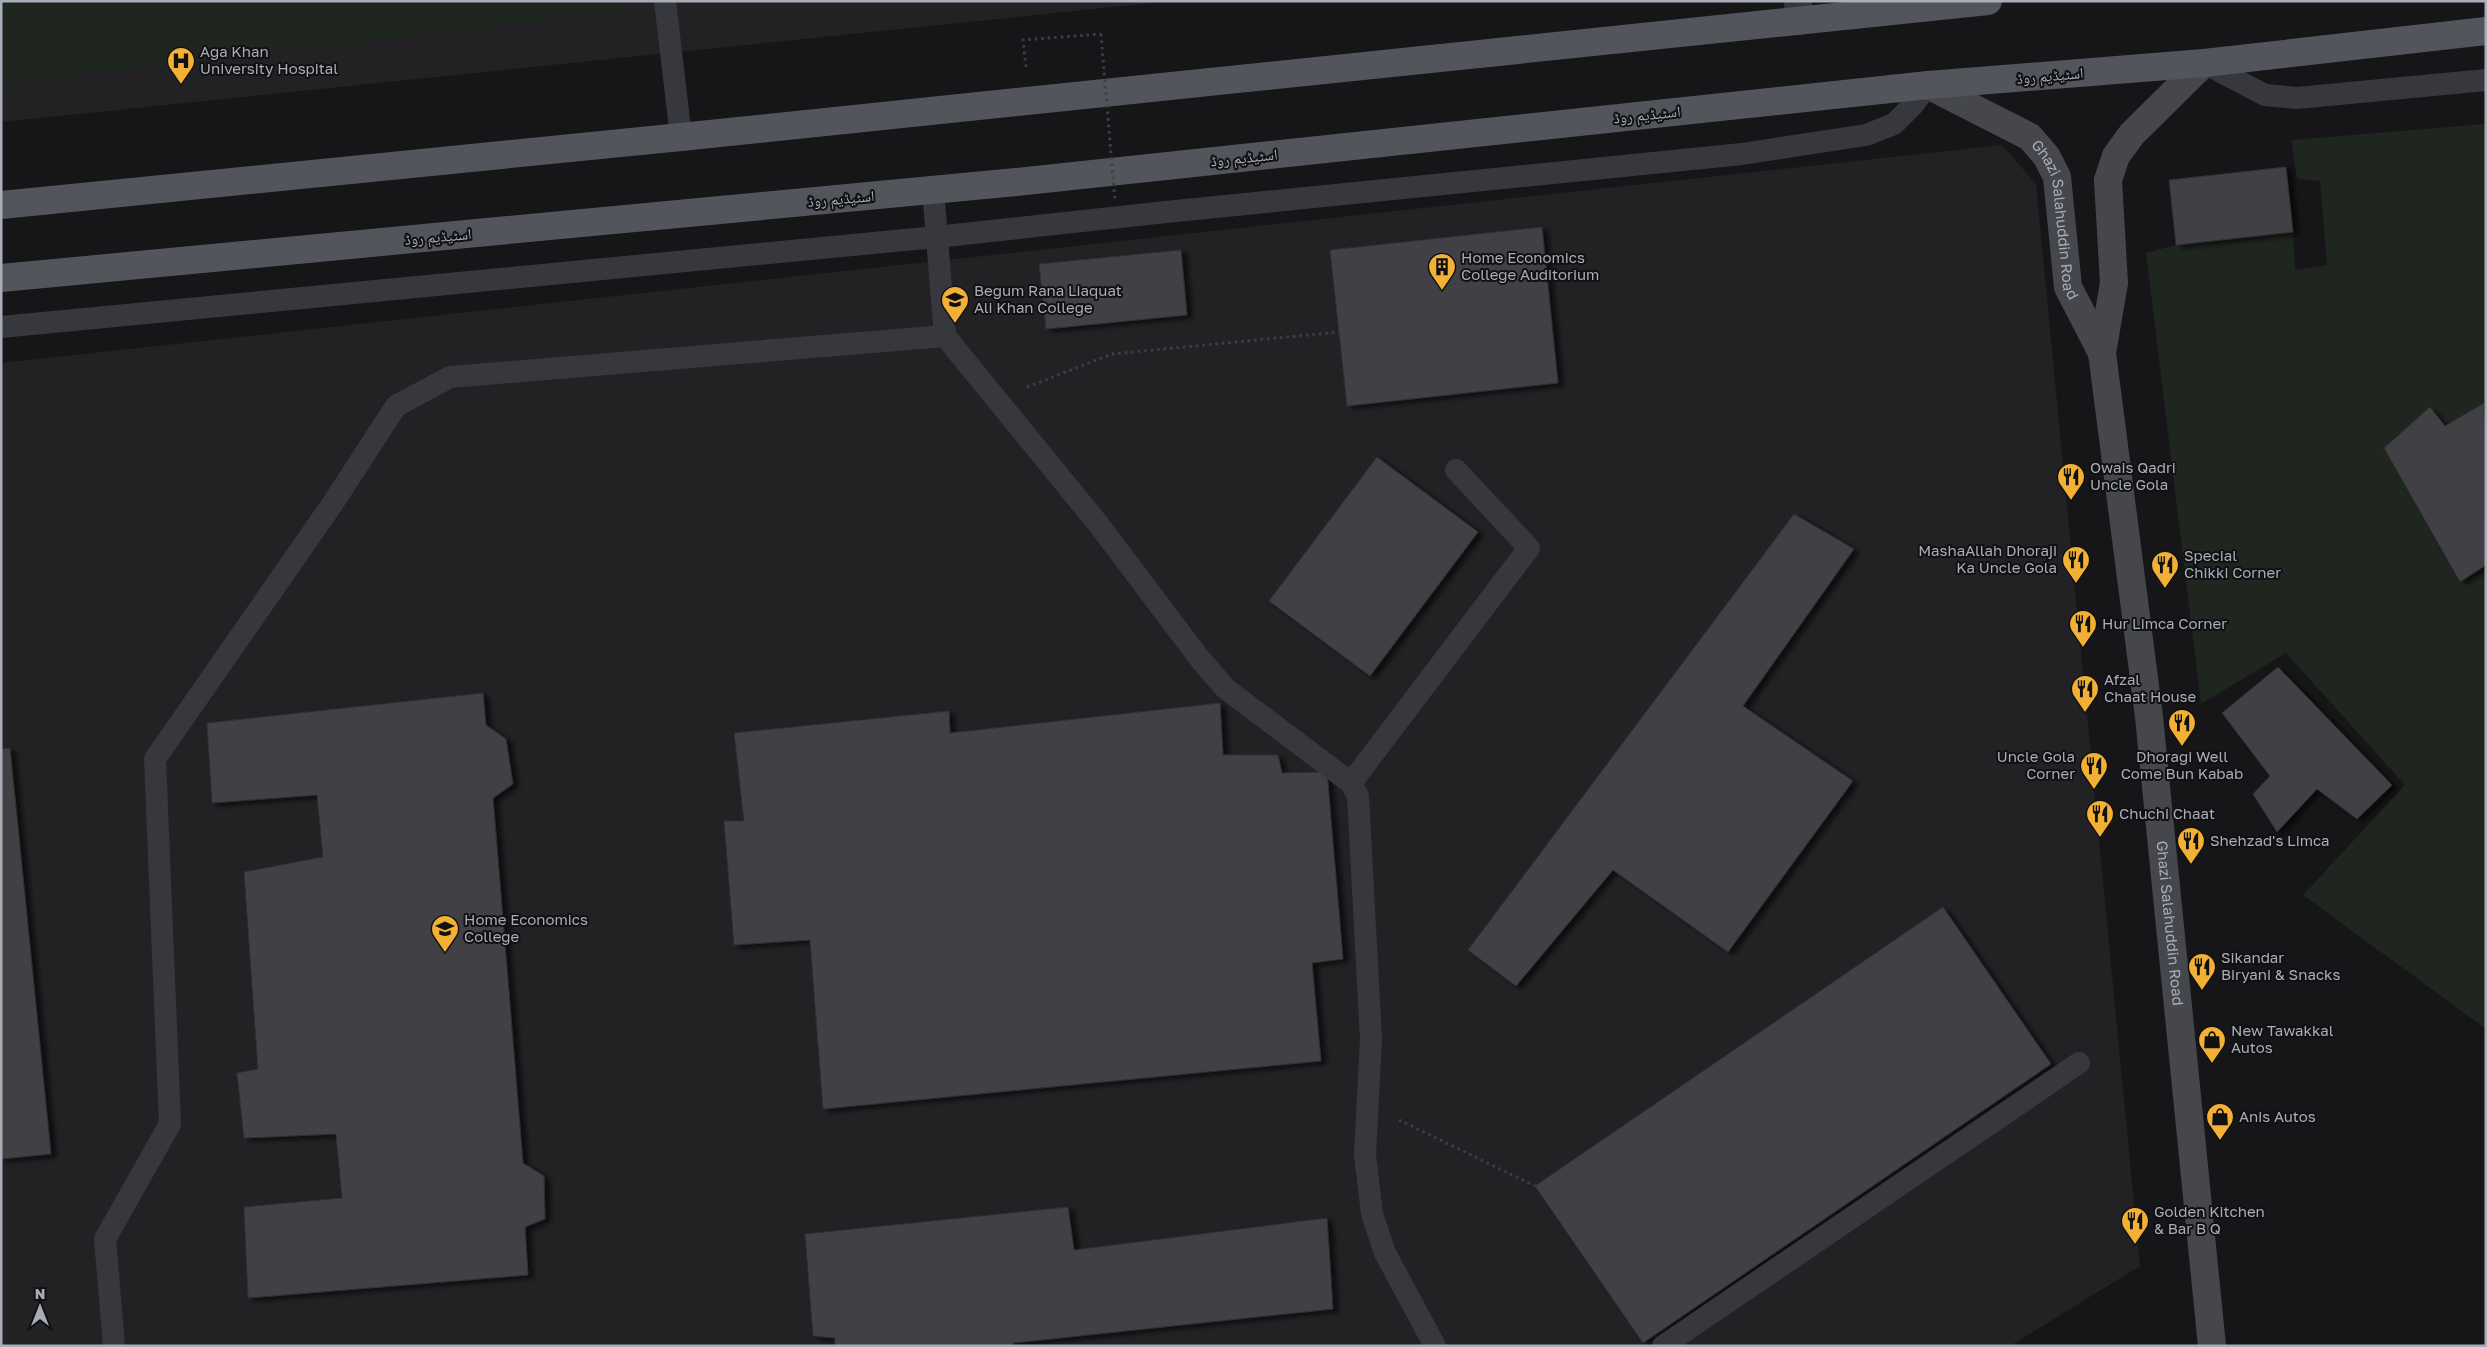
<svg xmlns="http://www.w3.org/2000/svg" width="2487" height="1347" font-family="'Golos Text','Noto Naskh Arabic',sans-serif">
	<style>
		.built { fill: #222225 }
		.green { fill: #1e261f }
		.building { fill: #404145; stroke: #303034; filter: url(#shadow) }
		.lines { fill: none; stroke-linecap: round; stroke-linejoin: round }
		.path { stroke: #3d3f44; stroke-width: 3; stroke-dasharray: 2.5 4; stroke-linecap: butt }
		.lane { stroke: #37383d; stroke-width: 22 }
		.street { stroke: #37383d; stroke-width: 28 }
		.secondary { stroke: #45474d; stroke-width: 28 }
		.primary { stroke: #53555c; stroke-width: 28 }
		.path-bridge { stroke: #3d3f44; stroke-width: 3; stroke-dasharray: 2.5 4; stroke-linecap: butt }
		.labels { text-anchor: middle; stroke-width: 4; stroke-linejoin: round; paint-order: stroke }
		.poi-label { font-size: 15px; fill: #a8adb8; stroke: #111113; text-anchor: start }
		.street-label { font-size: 15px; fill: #a8adb8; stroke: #111113 }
	</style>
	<defs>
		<filter id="shadow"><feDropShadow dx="5.5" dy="3" stdDeviation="2.5" flood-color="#0009"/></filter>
	</defs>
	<rect width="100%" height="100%" fill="#161618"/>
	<!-- built -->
	<g class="built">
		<polygon points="1,1 1172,1 1,122"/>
		<polygon points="2002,145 2036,184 2140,1266 2010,1346 1,1346 1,363"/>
	</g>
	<!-- green -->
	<g class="green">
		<polygon points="1,1 622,1 623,12 1,84"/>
		<polygon points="2486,124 2486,405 2484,403 2445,426 2430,408 2384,448 2459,582 2486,565 2486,1029 2303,895 2405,785 2286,653 2201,704 2146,253 2176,245 2293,232 2295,270 2327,265 2320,181 2297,179 2291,140"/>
	</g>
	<!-- building -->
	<g class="building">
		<polygon points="2286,167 2293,232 2176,245 2169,180"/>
		<polygon points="1542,227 1558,383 1347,406 1330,250"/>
		<polygon points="1181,250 1187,315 1046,329 1039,264"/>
		<polygon points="2484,403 2486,565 2460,582 2384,448 2430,407 2445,426"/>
		<polygon points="1377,457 1478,532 1370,676 1269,601"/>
		<polygon points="1794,514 1854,549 1743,706 1853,781 1728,952 1613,870 1516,986 1468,950"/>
		<polygon points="2278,667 2392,785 2357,819 2317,789 2277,832 2253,794 2270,776 2222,713"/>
		<polygon points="483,693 486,725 506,739 513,784 493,798 523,1163 544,1176 545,1219 525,1227 528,1275 248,1298 244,1207 342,1198 336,1134 244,1138 237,1073 258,1069 244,872 323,857 317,795 212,803 207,723"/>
		<polygon points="1220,703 1223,755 1278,755 1282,773 1327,772 1343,959 1312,963 1321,1061 823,1109 810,940 734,945 724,821 744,821 734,733 949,711 950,733"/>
		<polygon points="10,748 51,1154 1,1159 1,749"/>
		<polygon points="1943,907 2051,1064 1643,1343 1535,1186"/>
		<polygon points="1068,1207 1074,1250 1327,1218 1333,1309 1013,1343 1013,1346 835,1346 835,1338 813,1336 805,1234"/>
	</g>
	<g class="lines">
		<!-- path -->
		<g class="path">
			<polyline points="1026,67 1023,40 1101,34"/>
			<polyline points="1027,387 1112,354 1339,332"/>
			<polyline points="1399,1120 1535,1186"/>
		</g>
		<!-- lane -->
		<g class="lane">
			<polyline points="665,1 681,137"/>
			<polyline points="2204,63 2265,95 2297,98 2486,80"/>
			<polyline points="1,327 936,237 1166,212 1742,154 1866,135 1894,124 1913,105 1928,85"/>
			<polyline points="945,336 1099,525 1200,659 1226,689 1351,783 1358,796 1371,1039 1365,1155 1372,1214 1385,1253 1435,1346"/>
			<polyline points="1351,783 1529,548 1456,470"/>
			<polyline points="114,1346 105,1239 170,1124 155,759 333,503 396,406 450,377 945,336 933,190"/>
			<polyline points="1663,1346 2079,1063"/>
		</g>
		<!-- street -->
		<polyline class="street" points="1798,1 1799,21"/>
		<!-- secondary -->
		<g class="secondary">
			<path id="s1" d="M 2204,63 L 2132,134 L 2116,156 L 2108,180 L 2114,283 L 2102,353 L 2149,717 L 2212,1346"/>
			<path id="s2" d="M 1928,85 L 2030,137 L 2047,157 L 2057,177 L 2068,287 L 2102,353"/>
		</g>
		<!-- primary -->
		<g class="primary">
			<polyline points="1,205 681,137 1988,1"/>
			<polyline points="1,278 1016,182 1928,85 2204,63 2486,31"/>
		</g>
		<!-- path-bridge -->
		<polyline class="path-bridge" points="1101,34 1115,202"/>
	</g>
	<!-- icons -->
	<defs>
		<symbol id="hospital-pin" viewBox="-11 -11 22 30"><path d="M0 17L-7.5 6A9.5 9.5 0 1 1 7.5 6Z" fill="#f2b134" stroke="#111113"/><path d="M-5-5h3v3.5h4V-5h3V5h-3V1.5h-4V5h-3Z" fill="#111"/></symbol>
		<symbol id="building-pin" viewBox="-11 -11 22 30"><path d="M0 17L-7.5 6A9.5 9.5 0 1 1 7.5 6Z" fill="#f2b134" stroke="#111113"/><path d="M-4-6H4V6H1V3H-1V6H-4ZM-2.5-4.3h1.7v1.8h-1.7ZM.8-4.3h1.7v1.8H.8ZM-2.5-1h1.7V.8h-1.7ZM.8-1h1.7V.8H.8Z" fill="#111"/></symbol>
		<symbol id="university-pin" viewBox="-11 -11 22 30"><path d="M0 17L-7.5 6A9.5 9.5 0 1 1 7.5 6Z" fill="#f2b134" stroke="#111113"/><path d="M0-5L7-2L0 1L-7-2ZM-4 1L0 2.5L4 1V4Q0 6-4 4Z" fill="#111"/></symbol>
		<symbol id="restaurant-pin" viewBox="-11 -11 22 30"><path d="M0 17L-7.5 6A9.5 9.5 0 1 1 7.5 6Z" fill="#f2b134" stroke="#111113"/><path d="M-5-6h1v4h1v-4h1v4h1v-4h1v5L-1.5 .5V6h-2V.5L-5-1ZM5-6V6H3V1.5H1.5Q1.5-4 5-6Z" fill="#111"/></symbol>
		<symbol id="shop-pin" viewBox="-11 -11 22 30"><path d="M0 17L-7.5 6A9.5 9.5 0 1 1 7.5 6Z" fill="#f2b134" stroke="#111113"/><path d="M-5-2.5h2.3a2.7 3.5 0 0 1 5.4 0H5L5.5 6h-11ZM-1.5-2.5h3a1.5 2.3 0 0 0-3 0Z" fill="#111"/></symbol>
	</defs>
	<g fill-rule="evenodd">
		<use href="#hospital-pin" x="165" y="45" width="32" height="43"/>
		<use href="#building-pin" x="1426" y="251" width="32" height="43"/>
		<use href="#university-pin" x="939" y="284" width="32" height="43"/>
		<use href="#restaurant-pin" x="2055" y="461" width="32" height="43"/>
		<use href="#restaurant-pin" x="2060" y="544" width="32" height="43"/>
		<use href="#restaurant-pin" x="2149" y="549" width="32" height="43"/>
		<use href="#restaurant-pin" x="2067" y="608" width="32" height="43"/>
		<use href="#restaurant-pin" x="2069" y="673" width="32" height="43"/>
		<use href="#restaurant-pin" x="2166" y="707" width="32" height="43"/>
		<use href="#restaurant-pin" x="2078" y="750" width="32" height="43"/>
		<use href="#restaurant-pin" x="2084" y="798" width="32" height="43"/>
		<use href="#restaurant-pin" x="2175" y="825" width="32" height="43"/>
		<use href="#university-pin" x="429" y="913" width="32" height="43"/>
		<use href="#restaurant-pin" x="2186" y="951" width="32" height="43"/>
		<use href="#shop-pin" x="2196" y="1024" width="32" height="43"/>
		<use href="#shop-pin" x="2204" y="1101" width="32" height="43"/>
		<use href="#restaurant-pin" x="2119" y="1205" width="32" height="43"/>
	</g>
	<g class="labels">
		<!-- poi labels -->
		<g class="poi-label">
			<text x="200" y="57">Aga Khan<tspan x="200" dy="17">University Hospital</tspan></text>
			<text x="1461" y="263">Home Economics<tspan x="1461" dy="17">College Auditorium</tspan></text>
			<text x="974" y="296">Begum Rana Liaquat<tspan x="974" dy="17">Ali Khan College</tspan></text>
			<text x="2090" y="473">Owais Qadri<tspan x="2090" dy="17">Uncle Gola</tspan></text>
			<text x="2057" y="556" text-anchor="end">MashaAllah Dhoraji<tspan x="2057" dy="17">Ka Uncle Gola</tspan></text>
			<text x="2184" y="561">Special<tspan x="2184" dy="17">Chikki Corner</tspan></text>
			<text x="2102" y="629">Hur Limca Corner</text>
			<text x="2104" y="685">Afzal<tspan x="2104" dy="17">Chaat House</tspan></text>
			<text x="2075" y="762" text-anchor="end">Uncle Gola<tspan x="2075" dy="17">Corner</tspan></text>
			<text x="2182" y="762" text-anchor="middle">Dhoragi Well<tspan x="2182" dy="17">Come Bun Kabab</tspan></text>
			<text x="2119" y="819">Chuchi Chaat</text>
			<text x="2210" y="846">Shehzad's Limca</text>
			<text x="464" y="925">Home Economics<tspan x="464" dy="17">College</tspan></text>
			<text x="2221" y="963">Sikandar<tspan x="2221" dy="17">Biryani &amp; Snacks</tspan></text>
			<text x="2231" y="1036">New Tawakkal<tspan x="2231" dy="17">Autos</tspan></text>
			<text x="2239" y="1122">Anis Autos</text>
			<text x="2154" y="1217">Golden Kitchen<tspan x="2154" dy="17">&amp; Bar B Q</tspan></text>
		</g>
		<!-- street labels -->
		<g class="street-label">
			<text transform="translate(2050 76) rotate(-5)" y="5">اسٹیڈیم روڈ</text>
			<text transform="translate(1647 115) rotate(-6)" y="5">اسٹیڈیم روڈ</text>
			<text transform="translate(1244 158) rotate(-6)" y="5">اسٹیڈیم روڈ</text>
			<text transform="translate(841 199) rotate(-5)" y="5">اسٹیڈیم روڈ</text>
			<text dy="5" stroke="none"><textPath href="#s2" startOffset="204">Ghazi Salahuddin Road</textPath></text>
			<text transform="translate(438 237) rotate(-5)" y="5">اسٹیڈیم روڈ</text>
			<text dy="5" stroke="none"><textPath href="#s1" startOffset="902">Ghazi Salahuddin Road</textPath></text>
		</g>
	</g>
	<!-- border -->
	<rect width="2487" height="1347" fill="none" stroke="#a8adb8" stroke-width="5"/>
	<!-- north arrow -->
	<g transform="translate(40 1307)" stroke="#111113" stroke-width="4" paint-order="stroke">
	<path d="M0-4L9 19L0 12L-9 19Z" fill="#a8adb8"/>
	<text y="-8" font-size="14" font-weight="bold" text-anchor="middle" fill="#a8adb8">N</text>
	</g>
</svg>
